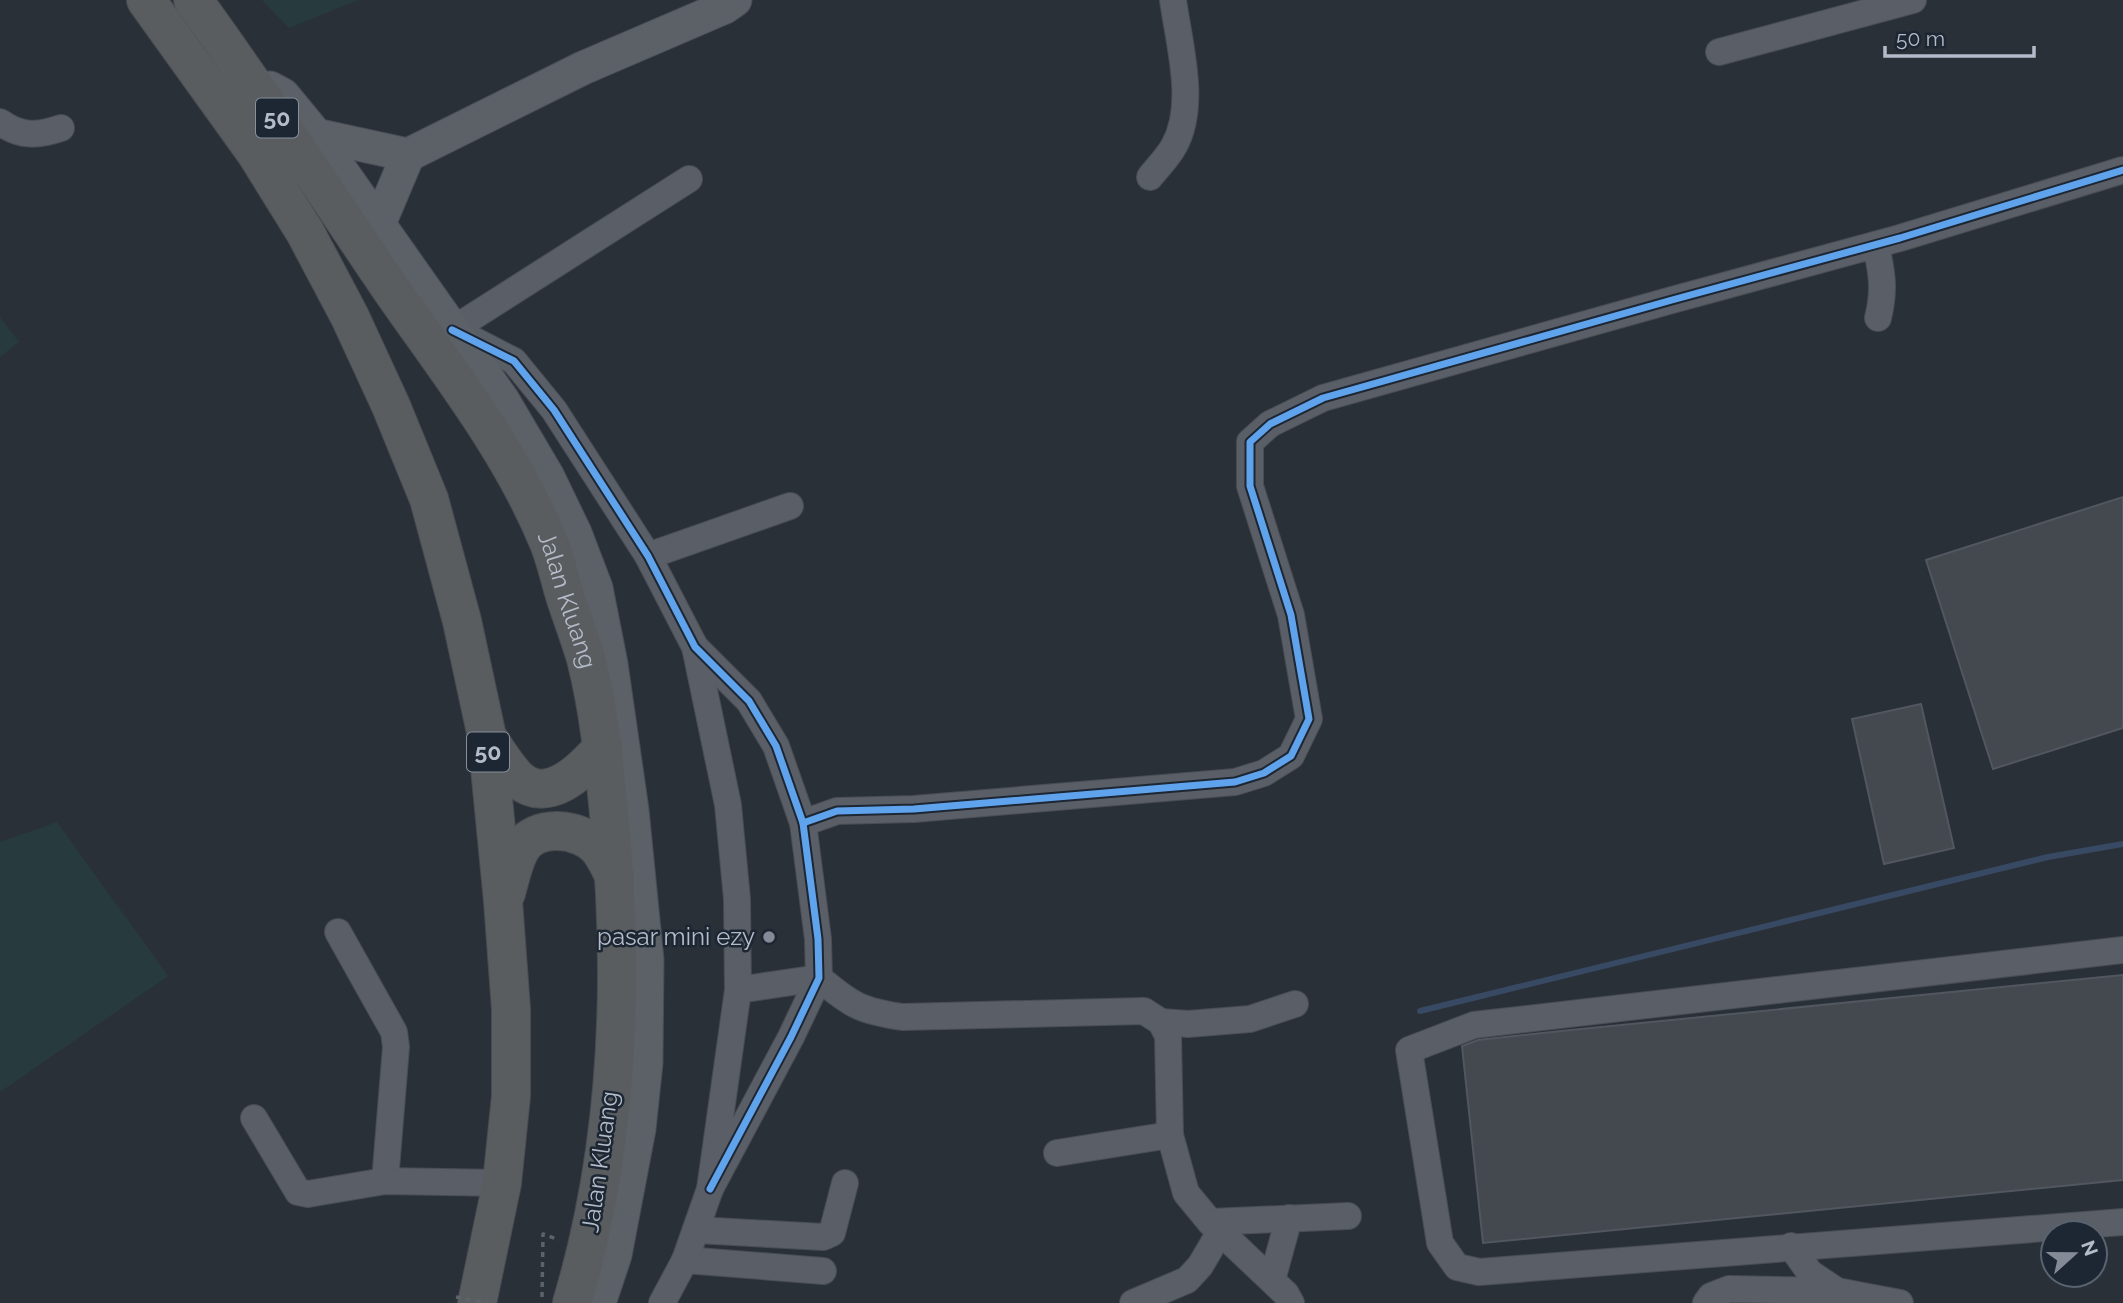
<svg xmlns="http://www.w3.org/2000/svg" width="2123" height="1303" font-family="Raleway,sans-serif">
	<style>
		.green { fill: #273a3e }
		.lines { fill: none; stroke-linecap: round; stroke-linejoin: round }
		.stream { stroke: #384963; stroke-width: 6 }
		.building { fill: #444950; stroke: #52575f; stroke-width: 2 }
		.minor-casing { stroke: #484c53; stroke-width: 28 }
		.major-casing { stroke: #484c55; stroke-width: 35 }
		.highway-casing { stroke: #474c53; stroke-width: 40 }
		.path { stroke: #5d636a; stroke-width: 3.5; stroke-dasharray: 5 5; stroke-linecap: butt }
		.minor { stroke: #5a5e66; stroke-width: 26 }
		.major { stroke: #5c6168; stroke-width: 33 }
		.highway { stroke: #5a5d60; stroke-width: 38 }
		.path-bridge { stroke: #5d636a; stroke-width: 3.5; stroke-dasharray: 5 5; stroke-linecap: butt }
		.cycleway-casing { stroke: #1d2633; stroke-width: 11 }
		.cycleway { stroke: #60a3ed; stroke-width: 7 }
		.poi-dot { fill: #848b96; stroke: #1d2633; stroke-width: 2.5 }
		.labels { text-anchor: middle; stroke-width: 5; stroke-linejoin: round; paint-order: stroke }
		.shield { fill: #1d2633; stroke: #878f9c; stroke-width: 2 }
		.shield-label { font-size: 23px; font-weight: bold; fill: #b4bcc9 }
		.street-label { font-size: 24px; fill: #b4bcc9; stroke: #1d2633 }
		.poi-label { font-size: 24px; fill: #b4bcc9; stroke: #1d2633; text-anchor: end }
	</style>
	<rect width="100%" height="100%" fill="#2a3038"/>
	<!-- green -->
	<g class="green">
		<polygon points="262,0 358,0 289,28"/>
		<polygon points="0,317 19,342 0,357"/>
		<polygon points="57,822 168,976 0,1092 0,842"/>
	</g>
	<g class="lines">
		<!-- stream -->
		<polyline class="stream" points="1420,1011 2048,857 2123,844"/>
	</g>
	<!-- building -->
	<g class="building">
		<polygon points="2123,497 2123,728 1993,769 1926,560"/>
		<polygon points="1921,704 1954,848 1884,864 1852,719"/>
		<polygon points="2123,975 2123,1180 1483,1243 1462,1046 1478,1040 1561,1031"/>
	</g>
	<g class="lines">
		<defs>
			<g id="minor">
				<polyline points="1719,52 1913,0"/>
				<path d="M 0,122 C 20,137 38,136 61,128"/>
				<path d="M 1150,177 C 1158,167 1168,157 1174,146 C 1197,105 1179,44 1173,0"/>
				<path d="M 1876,245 C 1882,274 1885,289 1878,318"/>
				<polyline points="452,330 689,179"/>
				<polyline points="454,330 514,361 554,410 648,556 695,647 749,701 776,746 803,823 818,939 819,978 791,1037 710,1189"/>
				<polyline points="648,556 790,506"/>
				<polyline points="803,823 837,811 914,809 1235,782 1264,773 1291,756 1309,719 1291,615 1250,486 1250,442 1270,424 1323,398 1672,300 1900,238 2123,170"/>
				<polyline points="338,932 394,1032 396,1047 385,1181"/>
				<polyline points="2123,950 1474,1025 1409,1050 1440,1243 1457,1267 1479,1272 2123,1222"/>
				<path d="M 738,990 L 819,978 C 851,1005 861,1011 902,1017 L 1144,1011 L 1161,1022 L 1168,1036 L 1170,1135 L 1186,1193 L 1210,1222 L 1286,1294 L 1291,1303"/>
				<polyline points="1161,1022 1188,1024 1250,1019 1295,1004"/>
				<polyline points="254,1118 298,1192 308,1194 385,1181 502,1183"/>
				<polyline points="1057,1153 1170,1135"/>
				<polyline points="1210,1222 1348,1216"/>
				<polyline points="697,1230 823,1237 832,1233 845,1183"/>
				<polyline points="1791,1246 1810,1273 1837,1291 1900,1303"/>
				<polyline points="685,1260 823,1271"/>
				<polyline points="1272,1280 1289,1218"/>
				<polyline points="662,1303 685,1260 710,1189 738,990 737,899 728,805 695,647"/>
				<polyline points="1133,1303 1187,1280 1200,1266 1220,1232"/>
				<polyline points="1706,1303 1711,1296 1729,1289 1837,1291"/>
			</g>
			<g id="major">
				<polyline points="257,89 270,88 283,95 316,135 408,155 583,68 725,7 735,0"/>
				<polyline points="316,135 502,399 548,477 575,533 596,588 611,664 632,810 647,960 646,1063 639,1129 615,1255 599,1303"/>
				<polyline points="379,224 408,155"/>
			</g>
			<g id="highway">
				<polyline points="146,0 256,153 305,232 350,317 391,406 429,499 462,621 487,737 503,901 511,1009 511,1096 502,1183 477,1303"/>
				<path id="s1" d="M 193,0 C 262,94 325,192 391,289 C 448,371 511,450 549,543 C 557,563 561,585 568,605 C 574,623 581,641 586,659 C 599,710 604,762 609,814 C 625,977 619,1146 572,1303"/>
				<path d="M 487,737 C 496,750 505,765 516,777 C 546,808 583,770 603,747"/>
				<path d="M 506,893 C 510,879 513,863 520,850 C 534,823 580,827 598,848 C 605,856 610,868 615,877"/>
			</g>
		</defs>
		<!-- minor casing -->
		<use href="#minor" class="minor-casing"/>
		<!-- major casing -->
		<use href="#major" class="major-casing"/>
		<!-- highway casing -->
		<use href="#highway" class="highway-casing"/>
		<!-- path -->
		<polyline class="path" points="542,1297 543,1234 559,1240"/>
		<!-- minor -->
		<use href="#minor" class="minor"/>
		<!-- major -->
		<use href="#major" class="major"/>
		<!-- highway -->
		<use href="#highway" class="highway"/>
		<!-- path-bridge -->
		<polyline class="path-bridge" points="456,1297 487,1303"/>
		<defs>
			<g id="cycleway">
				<polyline points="452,330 514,361 554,410 648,556 695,647 749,701 776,746 803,823 818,939 819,978 791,1037 710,1189"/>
				<polyline points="803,823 837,811 914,809 1235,782 1264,773 1291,756 1309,719 1291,615 1250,486 1250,442 1270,424 1323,398 1672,300 1900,238 2123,170"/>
			</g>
		</defs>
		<!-- cycleway casing -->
		<use href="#cycleway" class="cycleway-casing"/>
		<!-- cycleway -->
		<use href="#cycleway" class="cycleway"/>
	</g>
	<!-- markers -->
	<circle class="poi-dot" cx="769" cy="937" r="7"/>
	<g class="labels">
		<!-- shield labels -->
		<g class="shield">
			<rect x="256" y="98.5" width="42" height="39" rx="5"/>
			<rect x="467" y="732.5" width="42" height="39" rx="5"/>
		</g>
		<g class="shield-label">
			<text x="277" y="126">50</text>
			<text x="488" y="760">50</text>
		</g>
		<!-- street labels -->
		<g class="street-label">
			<text dy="8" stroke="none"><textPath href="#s1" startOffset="710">Jalan Kluang</textPath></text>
			<text transform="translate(600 1162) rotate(-82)" y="8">Jalan Kluang</text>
		</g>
		<!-- poi labels -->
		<g class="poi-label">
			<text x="755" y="945">pasar mini ezy</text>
		</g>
	</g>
	<!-- north arrow -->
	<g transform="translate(2074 1254) rotate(69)"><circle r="33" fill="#1d2633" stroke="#59626f" stroke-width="2"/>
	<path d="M0-5L12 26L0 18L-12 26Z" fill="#848b96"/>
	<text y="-10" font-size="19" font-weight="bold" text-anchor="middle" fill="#b4bcc9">N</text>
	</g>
	<!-- scale -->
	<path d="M1885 46v10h149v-10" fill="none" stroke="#b4bcc9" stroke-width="3.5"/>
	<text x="1896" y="46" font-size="21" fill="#b4bcc9" stroke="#1d2633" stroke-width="5" paint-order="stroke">50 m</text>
</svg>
